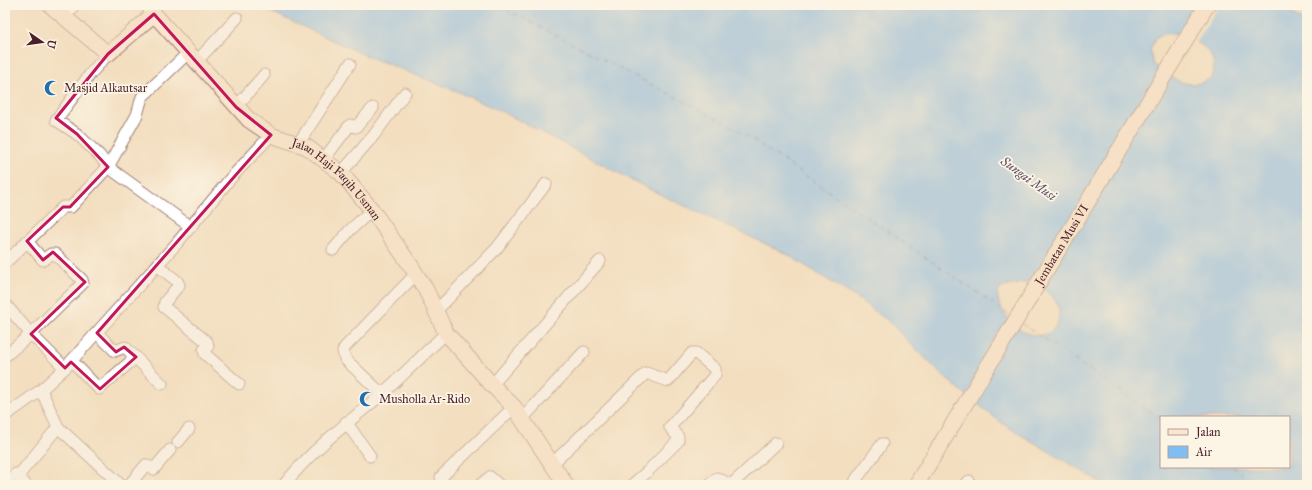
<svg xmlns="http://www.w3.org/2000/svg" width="1312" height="490" font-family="'IM FELL Great Primer',serif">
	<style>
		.water { fill: #7fbdf3; stroke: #646e8f; fill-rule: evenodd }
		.pier { fill: #f3dec0 }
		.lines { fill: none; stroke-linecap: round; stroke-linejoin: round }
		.ferry { stroke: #5a4e67; stroke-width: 1; stroke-dasharray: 5 4; stroke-linecap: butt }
		.street-casing { stroke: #9e7e76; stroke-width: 13 }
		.secondary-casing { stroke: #9e7e76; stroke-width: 17 }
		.street { stroke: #fff; stroke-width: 11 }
		.secondary { stroke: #fbe5cf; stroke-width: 15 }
		.marked { fill: none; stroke: #c2185b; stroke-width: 3; stroke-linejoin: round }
		.labels { text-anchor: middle; stroke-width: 3.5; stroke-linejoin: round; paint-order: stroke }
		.poi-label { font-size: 12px; fill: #4a1f2b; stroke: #fcf5e5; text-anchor: start }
		.street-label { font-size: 12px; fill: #4a1f2b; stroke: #fcf5e5 }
		.water-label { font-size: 13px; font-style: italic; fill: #5a4e67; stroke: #fcf5e5 }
	</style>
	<rect width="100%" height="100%" fill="#fcf5e5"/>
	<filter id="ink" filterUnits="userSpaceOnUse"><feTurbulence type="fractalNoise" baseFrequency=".025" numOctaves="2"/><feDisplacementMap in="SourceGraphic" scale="8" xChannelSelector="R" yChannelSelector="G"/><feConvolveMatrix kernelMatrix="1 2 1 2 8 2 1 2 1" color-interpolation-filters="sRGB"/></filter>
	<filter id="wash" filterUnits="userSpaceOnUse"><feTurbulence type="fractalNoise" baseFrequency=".012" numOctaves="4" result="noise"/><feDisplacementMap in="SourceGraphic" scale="16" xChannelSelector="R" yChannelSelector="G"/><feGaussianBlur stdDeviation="0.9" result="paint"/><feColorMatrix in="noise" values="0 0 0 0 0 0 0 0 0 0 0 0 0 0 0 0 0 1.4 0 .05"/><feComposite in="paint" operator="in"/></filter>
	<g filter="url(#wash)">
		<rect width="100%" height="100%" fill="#f3dec0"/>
		<!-- water -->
		<path class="water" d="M 256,5 L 1278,5 L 1307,23 L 1307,485 L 1105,485 L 1003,424 L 944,377 L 887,320 L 857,298 L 785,253 L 649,189 L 507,114 L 454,90 L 360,53 ZM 1176,33 C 1196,40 1222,51 1211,78 C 1190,92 1172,79 1154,65 L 1150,51 L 1156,37 L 1164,34 ZM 1027,282 C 1079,294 1061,354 1021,330 C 1015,326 1010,322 1006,316 C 1001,308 995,299 999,290 L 1004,287 ZM 1161,417 L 1289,417 L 1289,467 L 1161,467 Z"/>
		<!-- pier -->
		<polygon class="pier" points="1200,5 1219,5 1196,43 1187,39"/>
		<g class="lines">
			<!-- ferry -->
			<g class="ferry">
				<polyline points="498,5 737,129 1010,315"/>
				<polyline points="1022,324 1161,419"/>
				<polyline points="1232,467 1258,485"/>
			</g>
		</g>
	</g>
	<g filter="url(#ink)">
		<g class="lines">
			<defs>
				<g id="street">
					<polyline points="145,5 154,14"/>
					<polyline points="65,17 74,5"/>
					<polyline points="108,54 91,73 56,120 77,134 100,156 108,167 137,115 142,97 188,53"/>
					<polyline points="196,62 237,18"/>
					<polyline points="236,107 264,75"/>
					<polyline points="298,144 350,64"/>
					<polyline points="324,159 350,125 356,127 373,108"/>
					<polyline points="341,173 374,135 405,93"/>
					<polyline points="333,250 350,230 372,210"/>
					<polyline points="5,263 63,207 71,207 108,167 191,227"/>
					<polyline points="158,266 177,281 179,285 165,302 164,307 207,342 208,346 204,350 205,354 239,384"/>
					<polyline points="5,304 31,334 83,283 82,280 55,254 51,254 43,260 27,241"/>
					<polyline points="436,311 497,248 546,184"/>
					<polyline points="97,333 115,351 125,347 162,384"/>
					<polyline points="5,356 31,334 65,368"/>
					<polyline points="72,361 99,389 136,357"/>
					<polyline points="492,385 600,261"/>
					<polyline points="41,390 58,427 121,485"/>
					<polyline points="382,394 345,359 343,351 345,347 416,274"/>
					<polyline points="5,412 9,413 41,390 65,368 177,243 230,179 271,135"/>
					<polyline points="523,418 584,352"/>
					<polyline points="346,422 370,456"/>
					<polyline points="178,442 189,429"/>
					<polyline points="553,463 646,373 668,381 692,353 696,353 715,369 715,375 670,427 678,437 678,441 647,472 632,485"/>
					<polyline points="18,476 58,427"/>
					<polyline points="5,483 16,474 26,485"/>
					<polyline points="129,485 146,465 154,469 170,450"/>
					<path d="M 284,485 C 312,449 348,423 382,394 C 404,374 425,353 446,333"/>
					<polyline points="444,485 441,477 514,407"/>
					<polyline points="480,485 490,477 499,485"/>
					<polyline points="709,485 717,478 731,485 776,443"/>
					<polyline points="852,485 882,444"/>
					<polyline points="964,485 969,481"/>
				</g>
				<g id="secondary">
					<path id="s1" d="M 50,5 L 108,54 L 154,14 L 249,120 L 271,135 L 307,147 L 341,173 L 372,210 L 411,266 L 426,290 L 446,333 L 492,385 L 514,407 L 566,485"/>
					<path id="s2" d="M 916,485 L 1207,5"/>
				</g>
			</defs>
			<!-- street casing -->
			<use href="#street" class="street-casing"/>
			<!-- secondary casing -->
			<use href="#secondary" class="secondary-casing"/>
			<!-- street -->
			<use href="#street" class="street"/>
			<!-- secondary -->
			<use href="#secondary" class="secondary"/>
		</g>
	</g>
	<!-- marked area -->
	<path d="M0 0H1312V490H0ZM 154,14 L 236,107 L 271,135 L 97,333 L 116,352 L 124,347 L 136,357 L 100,389 L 71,362 L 65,368 L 31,334 L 85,282 L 53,252 L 43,260 L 27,241 L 63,207 L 70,207 L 108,167 L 77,134 L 56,118 L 108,54 Z" fill="#f3dec0" fill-opacity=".55" fill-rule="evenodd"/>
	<path class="marked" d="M 154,14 L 236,107 L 271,135 L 97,333 L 116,352 L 124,347 L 136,357 L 100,389 L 71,362 L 65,368 L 31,334 L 85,282 L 53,252 L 43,260 L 27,241 L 63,207 L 70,207 L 108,167 L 77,134 L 56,118 L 108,54 Z"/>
	<!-- icons -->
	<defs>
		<symbol id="mosque-bare" viewBox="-9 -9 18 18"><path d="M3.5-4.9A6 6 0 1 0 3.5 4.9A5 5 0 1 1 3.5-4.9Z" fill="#1f6fb2" stroke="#fcf5e5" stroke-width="2.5" paint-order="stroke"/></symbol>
	</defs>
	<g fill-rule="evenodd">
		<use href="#mosque-bare" x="41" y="77" width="22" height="22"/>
		<use href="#mosque-bare" x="356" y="388" width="22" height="22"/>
	</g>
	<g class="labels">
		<!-- poi labels -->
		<g class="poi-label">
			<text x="64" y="92">Masjid Alkautsar</text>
			<text x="379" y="403">Musholla Ar-Rido</text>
		</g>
		<!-- street labels -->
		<g class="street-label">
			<text dy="4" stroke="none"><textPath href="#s1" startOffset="387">Jalan Haji Faqih Usman</textPath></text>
			<text dy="4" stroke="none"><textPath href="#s2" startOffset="281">Jembatan Musi VI</textPath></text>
		</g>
		<!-- water labels -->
		<g class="water-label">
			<text transform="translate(1029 178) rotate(36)" y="5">Sungai Musi</text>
		</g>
	</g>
	<!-- margin -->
	<rect width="1312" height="490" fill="none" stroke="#fcf5e5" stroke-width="20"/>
	<!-- legend -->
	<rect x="1160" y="416" width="130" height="52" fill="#fcf5e5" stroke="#b59f9b"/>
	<rect x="1168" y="429" width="20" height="6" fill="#fbe5cf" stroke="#b59f9b"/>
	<text x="1196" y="436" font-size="12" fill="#4a1f2b">Jalan</text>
	<rect x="1168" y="446" width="20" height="12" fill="#7fbdf3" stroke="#b59f9b"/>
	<text x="1196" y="456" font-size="12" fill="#4a1f2b">Air</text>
	<!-- north arrow -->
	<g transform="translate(42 42) rotate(103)" stroke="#fcf5e5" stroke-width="3" paint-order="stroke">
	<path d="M0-3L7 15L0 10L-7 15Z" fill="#4a1f2b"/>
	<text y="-6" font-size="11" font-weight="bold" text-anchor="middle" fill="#4a1f2b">U</text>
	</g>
</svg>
